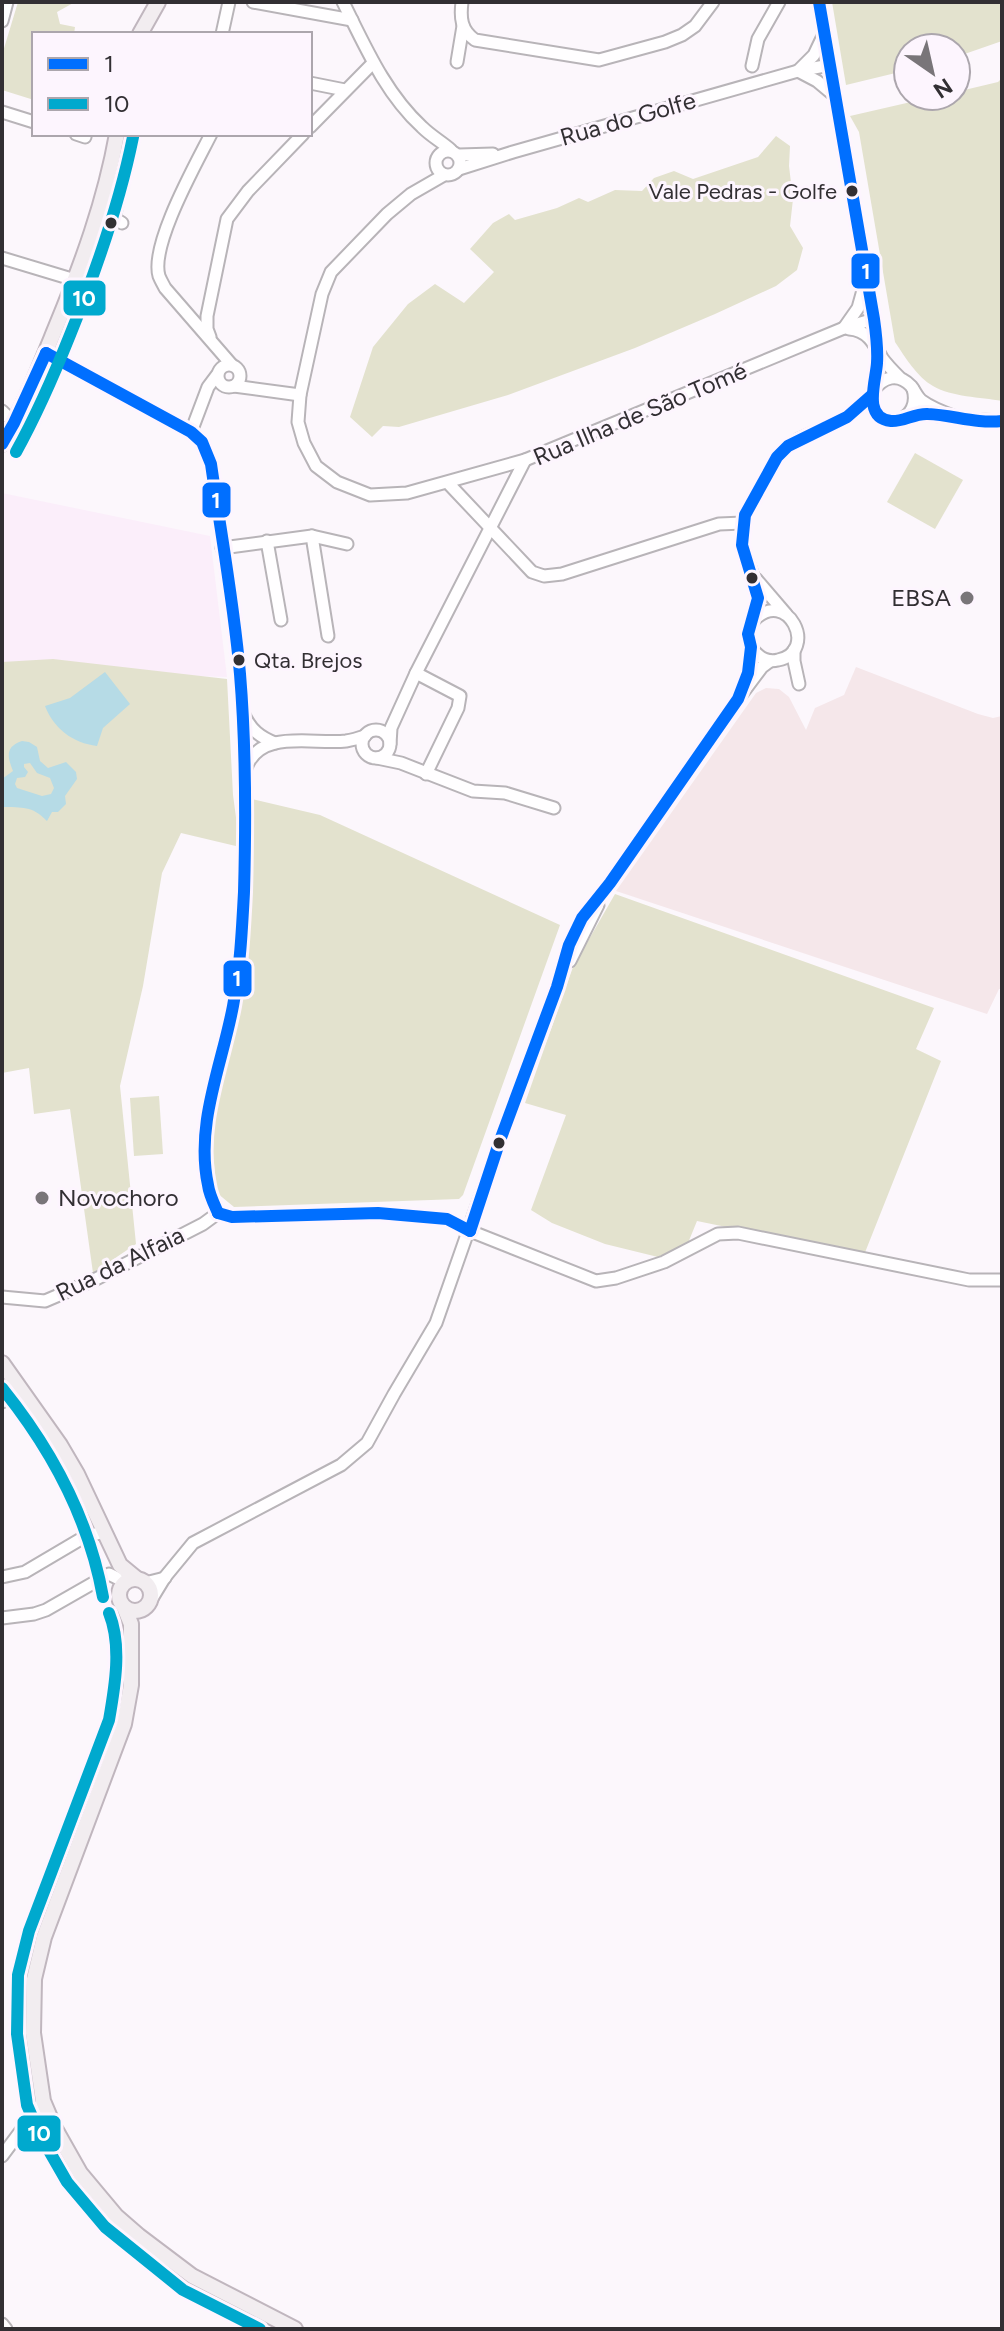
<svg xmlns="http://www.w3.org/2000/svg" width="1004" height="2331" font-family="Figtree,sans-serif">
	<style>
		.commercial { fill: #fbeefa }
		.industrial { fill: #f5e7ea }
		.green { fill: #e3e2ce }
		.water { fill: #b6dbe6; fill-rule: evenodd }
		.lines { fill: none; stroke-linecap: round; stroke-linejoin: round }
		.minor-casing { stroke: #b8b4b8; stroke-width: 15 }
		.major-casing { stroke: #c0b6be; stroke-width: 18 }
		.minor { stroke: #fffeff; stroke-width: 11 }
		.major { stroke: #f2edf0; stroke-width: 14 }
		.bus-1-casing { stroke: #fdf5fe; stroke-width: 18 }
		.bus-2-casing { stroke: #fdf5fe; stroke-width: 18 }
		.bus-1 { stroke: #006fff; stroke-width: 12 }
		.bus-2 { stroke: #00a9ce; stroke-width: 12 }
		.bus-dot { fill: #322f33; stroke: #fdf5fe; stroke-width: 3 }
		.poi-dot { fill: #797579; stroke: #fdf5fe; stroke-width: 3 }
		.labels { text-anchor: middle; stroke-width: 6; stroke-linejoin: round; paint-order: stroke }
		.bus-label { font-size: 22px; fill: #322f33; stroke: #fdf5fe; text-anchor: end }
		.street-label { font-size: 24px; fill: #322f33; stroke: #fdf5fe }
		.poi-label { font-size: 24px; fill: #322f33; stroke: #fdf5fe; text-anchor: end }
		.line-badge { stroke: #fdf5fe; stroke-width: 3 }
		.badge-label { font-size: 22px; text-anchor: middle; font-weight: bold; fill: #fff }
	</style>
	<rect width="100%" height="100%" fill="#fcf7fc"/>
	<!-- commercial -->
	<polygon class="commercial" points="2,493 210,536 227,677 2,670"/>
	<!-- industrial -->
	<polygon class="industrial" points="856,667 978,714 993,718 1002,716 1002,989 999,989 987,1014 616,891 756,693 766,688 779,689 789,697 806,730 815,708 844,695"/>
	<!-- green -->
	<g class="green">
		<polygon points="18,2 75,2 57,12 60,24 75,27 74,34 34,34 34,100 2,90 2,55"/>
		<polygon points="832,2 1002,2 1002,41 956,57 956,48 908,48 908,70 846,85"/>
		<path d="M 1002,78 L 1002,401 C 980,397 952,397 933,386 C 917,377 905,357 895,342 L 859,132 L 850,116 L 937,96 L 956,96 L 956,92 L 998,82 Z"/>
		<polygon points="776,136 790,146 789,166 793,199 790,226 803,248 797,270 776,286 715,314 635,348 508,395 399,427 383,426 372,437 350,417 373,347 408,304 435,284 464,303 494,272 470,249 493,223 509,214 515,220 557,208 579,198 588,202 615,190 642,191 654,178 674,171 693,179 758,157"/>
		<polygon points="915,453 963,480 935,529 887,502"/>
		<polygon points="53,659 227,679 233,795 240,847 181,833 162,873 143,986 120,1086 136,1244 93,1273 70,1109 34,1114 29,1068 2,1073 2,662"/>
		<polygon points="252,799 320,815 560,925 463,1195 459,1199 234,1207 217,1193 211,1134 216,1106 237,1025 248,946"/>
		<polygon points="615,894 934,1008 916,1049 941,1061 864,1255 697,1221 688,1243 658,1257 605,1244 552,1223 531,1210 566,1115 525,1103 573,967"/>
		<polygon points="159,1096 163,1154 134,1156 130,1098"/>
	</g>
	<!-- water -->
	<g class="water">
		<path d="M 105,672 L 130,704 L 103,728 L 97,746 C 73,743 54,729 45,706 L 70,698 Z"/>
		<path d="M 22,741 L 29,742 L 37,747 L 40,761 L 48,768 L 66,762 L 76,772 L 77,779 L 65,796 L 66,804 L 58,812 L 52,812 L 47,821 C 31,805 23,808 2,807 L 2,779 L 13,771 C 8,758 4,747 22,741 ZM 30,763 L 37,773 L 50,778 L 54,788 L 51,794 L 42,796 L 17,788 L 15,784 L 17,778 L 25,777 L 28,772 L 24,767 L 24,764 Z"/>
	</g>
	<g class="lines">
		<defs>
			<g id="minor">
				<polyline points="253,2 352,20"/>
				<path d="M 343,2 C 365,46 385,93 422,127 C 431,136 442,142 451,150"/>
				<path d="M 462,2 C 460,18 461,30 475,40 L 599,60 L 665,42 L 682,35 L 695,26 L 713,2"/>
				<path d="M 819,2 L 874,319 C 876,334 878,348 877,363 C 877,377 868,395 873,407 C 884,434 922,419 913,389"/>
				<polyline points="2,21 7,2"/>
				<polyline points="222,34 229,2"/>
				<polyline points="824,34 814,55 798,71 817,81 835,96"/>
				<polyline points="457,62 463,26"/>
				<polyline points="752,66 758,39 779,2"/>
				<polyline points="310,83 345,90"/>
				<polyline points="2,112 34,122"/>
				<polyline points="310,127 373,63"/>
				<polyline points="76,134 85,137"/>
				<path d="M 211,134 C 196,164 150,245 159,276 C 161,281 163,284 165,288 L 231,364"/>
				<circle cx="448" cy="163" r="12"/>
				<polyline points="459,155 493,154"/>
				<polyline points="459,169 513,152 798,71 830,65"/>
				<polyline points="444,175 411,194 387,214 331,272 322,294 300,395 298,422 304,443 316,466 337,482 370,495 407,493 525,460 844,328 874,319"/>
				<polyline points="122,223 114,218 133,134"/>
				<polyline points="2,258 75,280"/>
				<polyline points="844,328 858,308 865,283"/>
				<path d="M 849,329 C 867,330 874,343 882,358 C 887,365 894,372 900,378"/>
				<polyline points="210,337 207,329 207,316 227,219 248,191 303,134"/>
				<path d="M 46,353 L 191,432 L 202,442 L 211,464 C 220,528 230,592 238,656 C 243,702 244,749 244,795 C 245,858 245,920 237,982 C 229,1051 181,1148 218,1213"/>
				<circle cx="229" cy="376" r="11"/>
				<polyline points="234,386 300,395"/>
				<path d="M 873,391 C 883,377 898,372 911,386 C 915,391 917,397 922,401 C 934,410 951,415 964,420"/>
				<polyline points="2,411 14,423"/>
				<polyline points="907,416 916,414 942,416"/>
				<polyline points="959,419 1002,421"/>
				<polyline points="191,432 208,387 217,375"/>
				<polyline points="448,483 532,572 544,576 562,574 719,524 743,523"/>
				<polyline points="312,536 328,636"/>
				<polyline points="267,541 281,620"/>
				<polyline points="222,548 312,536 347,544"/>
				<polyline points="756,579 786,614"/>
				<path d="M 751,647 C 757,656 766,663 778,660 C 820,652 787,585 753,621"/>
				<polyline points="794,650 794,661 799,684"/>
				<polyline points="416,673 460,696 458,708 426,774"/>
				<polyline points="742,687 748,673 751,647 748,634 758,598 753,576 742,545 745,515 777,457 788,446 799,439 847,417 872,395"/>
				<path d="M 244,715 C 251,730 260,737 275,743"/>
				<circle cx="376" cy="744" r="14"/>
				<polyline points="390,744 391,728 416,673 525,460"/>
				<polyline points="377,758 401,763 473,791 505,793 554,808"/>
				<path d="M 246,768 C 260,728 314,745 346,741 C 352,740 359,738 365,736"/>
				<polyline points="570,961 598,905"/>
				<polyline points="218,1213 232,1217 378,1213 447,1219 470,1231 596,1281 616,1278 664,1262 718,1234 738,1233 969,1280 1002,1280"/>
				<polyline points="2,1297 45,1301 94,1280 203,1224 218,1213"/>
				<polyline points="2,1402 19,1386"/>
				<polyline points="2,1577 25,1572 86,1536 105,1532"/>
				<polyline points="145,1583 165,1578"/>
				<polyline points="151,1600 165,1577 193,1543 341,1465 367,1443 394,1394 436,1323 499,1143 557,987 569,945 582,918 610,883 738,699 762,667 770,661"/>
				<polyline points="2,1618 34,1614 46,1610 109,1574 117,1578"/>
				<polyline points="2,2156 43,2101"/>
				<polyline points="2,2324 6,2329"/>
			</g>
			<g id="major">
				<polyline points="140,34 158,2"/>
				<path d="M 2,444 C 24,407 40,366 56,327 C 82,264 105,201 117,134"/>
				<polyline points="2,1363 60,1445 77,1474 120,1565 137,1579"/>
				<circle cx="135" cy="1595" r="16"/>
				<polyline points="124,1607 131,1624 131,1685 124,1724 44,1937 34,1979 33,2033 43,2101 54,2127 80,2173 116,2216 139,2236 192,2276 295,2329"/>
			</g>
		</defs>
		<!-- minor casing -->
		<use href="#minor" class="minor-casing"/>
		<!-- major casing -->
		<use href="#major" class="major-casing"/>
		<!-- minor -->
		<use href="#minor" class="minor"/>
		<!-- major -->
		<use href="#major" class="major"/>
		<defs>
			<g id="bus-1">
				<path d="M 819,2 L 874,319 C 876,333 878,348 877,363 C 876,381 862,418 891,421 C 903,422 915,413 928,414 C 953,415 976,424 1002,421"/>
				<path d="M 46,353 L 191,432 L 202,442 L 211,464 C 221,534 234,604 240,674 C 246,746 246,820 244,892 C 242,930 240,969 233,1006 C 222,1065 195,1124 208,1185 C 209,1194 214,1204 218,1213"/>
				<polyline points="2,444 14,423 46,353"/>
				<polyline points="218,1213 232,1217 378,1213 447,1219 470,1231"/>
				<polyline points="470,1231 499,1143 557,987 569,945 582,918 610,883 738,699 748,673 751,647 748,634 758,598 742,545 745,515 777,457 788,446 847,417 872,395"/>
			</g>
			<g id="bus-2">
				<path d="M 16,452 C 37,414 54,375 70,335 C 96,271 119,206 133,137"/>
				<path d="M 2,1388 C 52,1450 89,1519 103,1597"/>
				<path d="M 109,1613 C 122,1645 115,1686 109,1720 L 29,1931 L 18,1975 L 17,2034 L 27,2105 L 40,2135 L 67,2182 L 105,2227 L 183,2290 L 260,2329"/>
			</g>
		</defs>
		<!-- bus-1 casing -->
		<use href="#bus-1" class="bus-1-casing"/>
		<!-- bus-2 casing -->
		<use href="#bus-2" class="bus-2-casing"/>
		<!-- bus-1 -->
		<use href="#bus-1" class="bus-1"/>
		<!-- bus-2 -->
		<use href="#bus-2" class="bus-2"/>
	</g>
	<!-- markers -->
	<g class="bus-dot">
		<circle cx="852" cy="191" r="7"/>
		<circle cx="111" cy="223" r="7"/>
		<circle cx="752" cy="578" r="7"/>
		<circle cx="239" cy="660" r="7"/>
		<circle cx="499" cy="1143" r="7"/>
	</g>
	<g class="poi-dot">
		<circle cx="967" cy="598" r="8"/>
		<circle cx="42" cy="1198" r="8"/>
	</g>
	<g class="labels">
		<!-- bus labels -->
		<g class="bus-label">
			<text x="837" y="199">Vale Pedras - Golfe</text>
			<text x="254" y="668" text-anchor="start">Qta. Brejos</text>
		</g>
		<!-- street labels -->
		<g class="street-label">
			<text transform="translate(628 119) rotate(-16)" y="8">Rua do Golfe</text>
			<text transform="translate(640 414) rotate(-23)" y="8">Rua Ilha de São Tomé</text>
			<text transform="translate(120 1264) rotate(-26)" y="8">Rua da Alfaia</text>
		</g>
		<!-- poi labels -->
		<g class="poi-label">
			<text x="951" y="606">EBSA</text>
			<text x="58" y="1206" text-anchor="start">Novochoro</text>
		</g>
	</g>
	<g class="line-badge">
		<rect x="850" y="252" width="31" height="38" rx="8" fill="#006fff"/>
		<rect x="62" y="279" width="45" height="38" rx="8" fill="#00a9ce"/>
		<rect x="201" y="481" width="31" height="38" rx="8" fill="#006fff"/>
		<rect x="222" y="959" width="31" height="39" rx="8" fill="#006fff"/>
		<rect x="16" y="2114" width="46" height="39" rx="8" fill="#00a9ce"/>
	</g>
	<g class="badge-label">
		<text x="866" y="279">1</text>
		<text x="84" y="306">10</text>
		<text x="216" y="508">1</text>
		<text x="237" y="986">1</text>
		<text x="39" y="2141">10</text>
	</g>
	<!-- border -->
	<rect width="1004" height="2331" fill="none" stroke="#322f33" stroke-width="8"/>
	<!-- legend -->
	<rect x="32" y="32" width="280" height="104" fill="#fdf5fe" stroke="#aca6ad" stroke-width="2"/>
	<rect x="48" y="58" width="40" height="12" fill="#006fff" stroke="#aca6ad" stroke-width="2"/>
	<text x="104" y="72" font-size="24" fill="#322f33">1</text>
	<rect x="48" y="98" width="40" height="12" fill="#00a9ce" stroke="#aca6ad" stroke-width="2"/>
	<text x="104" y="112" font-size="24" fill="#322f33">10</text>
	<!-- north arrow -->
	<g transform="translate(932 72) rotate(146)"><circle r="38" fill="#fdf5fe" stroke="#aca6ad" stroke-width="2"/>
	<path d="M0-6L14 30L0 20L-14 30Z" fill="#797579"/>
	<text y="-12" font-size="22" font-weight="bold" text-anchor="middle" fill="#322f33">N</text>
	</g>
</svg>
